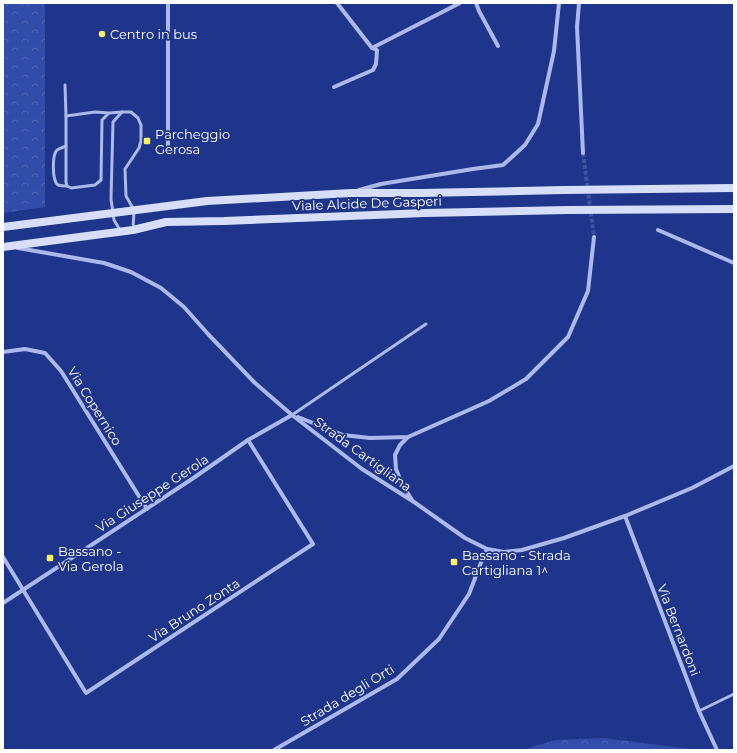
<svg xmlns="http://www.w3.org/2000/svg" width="737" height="753" font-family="Montserrat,sans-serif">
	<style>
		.park { fill: url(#park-crowns) }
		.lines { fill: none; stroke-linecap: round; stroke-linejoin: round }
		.minor-tunnel { stroke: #40539c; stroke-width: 4; stroke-dasharray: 4 2; stroke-linecap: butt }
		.service { stroke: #abb9ec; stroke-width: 3 }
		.minor { stroke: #abb9ec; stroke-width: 4 }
		.secondary { stroke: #d7def9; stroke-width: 8 }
		.poi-dot { fill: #fbf26a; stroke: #1e358b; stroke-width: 1.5 }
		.labels { text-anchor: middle; stroke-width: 3.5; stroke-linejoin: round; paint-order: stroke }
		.poi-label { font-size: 13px; fill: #fff; stroke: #1e358b; text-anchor: start }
		.street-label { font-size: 13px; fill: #fff; stroke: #1e358b }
	</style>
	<defs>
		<pattern id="park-crowns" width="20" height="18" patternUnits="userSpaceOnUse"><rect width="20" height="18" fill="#324ca9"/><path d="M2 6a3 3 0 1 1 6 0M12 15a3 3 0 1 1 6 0" fill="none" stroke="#5167b6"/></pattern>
	</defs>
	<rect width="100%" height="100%" fill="#1e358b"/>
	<!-- park -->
	<g class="park">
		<polygon points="3,3 45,3 45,207 3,213"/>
		<polygon points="604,738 697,750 523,750 555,740"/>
	</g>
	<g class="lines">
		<!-- minor-tunnel -->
		<polyline class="minor-tunnel" points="583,153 594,237"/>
		<!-- service -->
		<g class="service">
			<polyline points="65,85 66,116"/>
			<polyline points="109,113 95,112 66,116 66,182 67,186 71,188 95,185 101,180 102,120 109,113 122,112"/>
			<path d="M 66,146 C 63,147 59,149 57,150 C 52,155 52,181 58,185 C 61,186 64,186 67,186"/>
			<polyline points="120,230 114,220 111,199 113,122 122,112 131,112 138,118 141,125 141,141 139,148 125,169 126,196 134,210 133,230"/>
			<polyline points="292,415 426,324"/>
			<polyline points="699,711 734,694"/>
		</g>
		<!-- minor -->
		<g class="minor">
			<polyline points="337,3 372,48"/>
			<polyline points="476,3 479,11 498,46"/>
			<polyline points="579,3 577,27 583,153"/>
			<polyline points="334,87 373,70 376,64 377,50 372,48 460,3"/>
			<polyline points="168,150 168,3"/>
			<polyline points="359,190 381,184 473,169 503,165 525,145 538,124 554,51 559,3"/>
			<polyline points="658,230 734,263"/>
			<polyline points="18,248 104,263 131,272 161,288 184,307 208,334 255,383 292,415 362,469 414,502 465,538 487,549 504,552 522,550 564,538 625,516 692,488 734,466"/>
			<polyline points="3,352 25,349 45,353 61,371 147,509"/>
			<polyline points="298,417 343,435 370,438 408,437 489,401 526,379 568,337 588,291 594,237"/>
			<polyline points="408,437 400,445 395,455 396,469 402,484 412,500"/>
			<polyline points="625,516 699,711 717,750"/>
			<polyline points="3,557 86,693 313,544 248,440"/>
			<polyline points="3,603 192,479 248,440 292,415"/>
			<polyline points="274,750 397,679 439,639 469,594 482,560 487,549"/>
		</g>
		<!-- secondary -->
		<g class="secondary">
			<polyline points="3,227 207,201 351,193 421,193 564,190 734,188"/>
			<polyline points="3,247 133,230 166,222 224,221 425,213 568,210 734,209"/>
		</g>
	</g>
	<!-- markers -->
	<g class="poi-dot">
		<circle cx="102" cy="34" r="4"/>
		<rect x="143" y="137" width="8" height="8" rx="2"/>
		<rect x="46" y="554" width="8" height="8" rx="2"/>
		<rect x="450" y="558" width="8" height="8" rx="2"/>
	</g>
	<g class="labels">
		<!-- poi labels -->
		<g class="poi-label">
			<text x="110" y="39">Centro in bus</text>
			<text x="155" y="139">Parcheggio<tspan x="155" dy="15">Gerosa</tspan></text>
			<text x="58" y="556">Bassano -<tspan x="58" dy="15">Via Gerola</tspan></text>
			<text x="462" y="560">Bassano - Strada<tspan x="462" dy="15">Cartigliana 1^</tspan></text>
		</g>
		<!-- street labels -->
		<g class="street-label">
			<text transform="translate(367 203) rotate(-2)" y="5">Viale Alcide De Gasperi</text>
			<text transform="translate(95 406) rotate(58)" y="5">Via Copernico</text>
			<text transform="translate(363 454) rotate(36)" y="5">Strada Cartigliana</text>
			<text transform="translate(152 493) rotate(-33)" y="5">Via Giuseppe Gerola</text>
			<text transform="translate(194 610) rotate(-33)" y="5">Via Bruno Zonta</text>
			<text transform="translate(679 630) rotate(69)" y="5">Via Bernardoni</text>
			<text transform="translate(347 695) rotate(-31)" y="5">Strada degli Orti</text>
		</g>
	</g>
	<!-- border -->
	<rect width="737" height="753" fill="none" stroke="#ffffff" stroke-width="8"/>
</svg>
